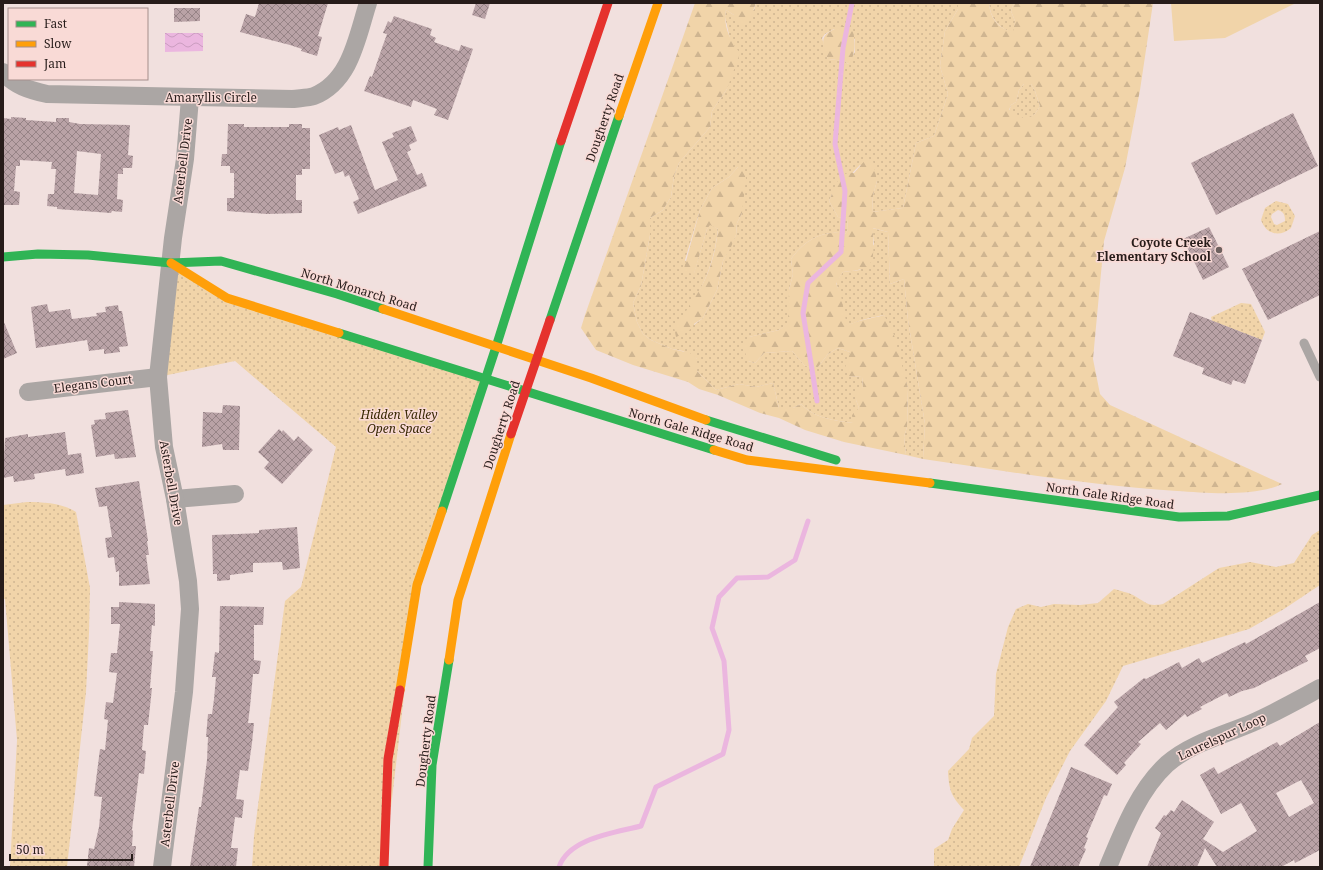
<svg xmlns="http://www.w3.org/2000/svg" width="1323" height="870" font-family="'Noto Serif',serif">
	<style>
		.grass { fill: url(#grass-dots); fill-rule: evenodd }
		.forest { fill: url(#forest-firs); fill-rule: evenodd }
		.garden { fill: #f1d4a9 }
		.water { fill: url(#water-waves) }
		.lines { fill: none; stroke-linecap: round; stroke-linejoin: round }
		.stream { stroke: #ebb6df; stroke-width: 5 }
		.building { fill: url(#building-cross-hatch); fill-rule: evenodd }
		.lane { stroke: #aba6a4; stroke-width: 9 }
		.street { stroke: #aba6a4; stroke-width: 18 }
		.fast { stroke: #30b455; stroke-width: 9 }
		.slow { stroke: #ff9f0a; stroke-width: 9 }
		.jam { stroke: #e5322d; stroke-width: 9 }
		.poi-dot { fill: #6e615f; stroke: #f9dad6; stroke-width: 1.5 }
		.labels { text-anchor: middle; stroke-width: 3; stroke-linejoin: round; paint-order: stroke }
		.street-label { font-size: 12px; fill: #271c1a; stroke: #f9dad6 }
		.poi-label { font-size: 12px; font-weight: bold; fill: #271c1a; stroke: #f9dad6; text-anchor: end }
		.park-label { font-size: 12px; font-style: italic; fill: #392903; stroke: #f9dad6 }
	</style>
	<defs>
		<pattern id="grass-dots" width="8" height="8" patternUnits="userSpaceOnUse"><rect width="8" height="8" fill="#f1d4a9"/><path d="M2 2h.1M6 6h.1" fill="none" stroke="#cfb591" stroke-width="1.8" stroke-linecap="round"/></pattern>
		<pattern id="forest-firs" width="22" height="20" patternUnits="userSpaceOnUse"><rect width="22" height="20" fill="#f1d4a9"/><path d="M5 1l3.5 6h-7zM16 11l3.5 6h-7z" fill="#cfb591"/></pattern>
		<pattern id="water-waves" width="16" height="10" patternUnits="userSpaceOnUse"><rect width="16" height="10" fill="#ebb6df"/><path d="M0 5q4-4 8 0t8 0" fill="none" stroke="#ca9cbf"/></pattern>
		<pattern id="building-cross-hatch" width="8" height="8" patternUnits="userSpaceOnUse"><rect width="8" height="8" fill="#b9a2a6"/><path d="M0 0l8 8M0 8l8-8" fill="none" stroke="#968386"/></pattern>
	</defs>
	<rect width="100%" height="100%" fill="#f1e0de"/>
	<!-- grass -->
	<g class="grass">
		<path d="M 756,3 L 958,3 L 958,9 L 945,31 L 940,66 L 948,94 L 934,136 L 916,143 L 903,208 L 872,212 L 873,195 L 877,181 L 860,165 L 832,194 L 829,201 L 838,217 L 847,218 L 848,230 L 845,234 C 823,229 804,241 791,259 L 793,274 L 789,290 L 789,323 L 779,330 L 749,337 L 748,361 L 755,363 L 764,353 L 792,351 L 805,366 L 818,367 L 828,354 L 838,348 L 850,352 L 849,376 L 862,377 L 863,387 L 856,400 L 859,408 L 853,423 C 833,420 816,419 801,404 L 793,408 L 779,408 L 773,383 L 756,387 L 739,384 L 716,390 L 697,371 L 697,359 L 683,351 L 672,349 L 651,340 L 643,334 L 637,322 L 633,303 L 641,286 L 650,235 L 650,218 L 663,210 L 671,197 L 674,176 L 679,163 L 710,127 L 712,111 L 727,89 L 731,43 L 725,17 L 726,10 L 734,15 L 754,10 ZM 834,29 L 855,39 L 855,52 L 848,64 L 845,61 L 828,59 L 822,38 L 825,34 ZM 738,167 L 742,213 L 737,223 L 736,235 L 723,261 L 717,290 L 703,318 L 694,325 L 691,306 C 706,282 715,257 718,229 L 710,224 L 707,229 L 694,273 L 685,260 L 700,210 L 712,188 L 729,177 Z"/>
		<path d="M 989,3 L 1014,3 L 1011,11 L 1015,21 L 1014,33 C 999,29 990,18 989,3 Z"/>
		<polygon points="1024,84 1031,84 1035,91 1040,106 1035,114 1025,120 1009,111 1011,105 1016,102 1019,90"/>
		<path d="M 1276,201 L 1288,204 L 1295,216 L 1291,228 C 1279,238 1266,234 1261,220 L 1265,208 ZM 1278,210 C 1284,212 1285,215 1285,221 L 1277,225 L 1274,224 L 1271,217 L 1272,214 Z"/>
		<path d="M 872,228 L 888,232 L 890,284 L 904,279 L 908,320 L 925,424 L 923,459 L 906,455 L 904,437 L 907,427 L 908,388 L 884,315 C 875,317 853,321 847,327 C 841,313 841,297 836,282 L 843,272 L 860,270 L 874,244 Z"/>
		<polygon points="171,263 227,298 486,378 417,585 384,867 252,867 254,836 285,601 301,587 336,447 235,361 158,377"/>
		<polygon points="1241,303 1251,304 1265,332 1262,340 1212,321 1211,317"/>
		<path d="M 27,502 C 43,502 62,503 76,512 L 90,588 L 89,633 L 86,692 L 67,867 L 10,867 L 17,740 L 5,599 L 3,599 L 3,505 Z"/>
		<path d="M 1320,530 L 1320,585 L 1284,609 L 1249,629 L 1123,666 L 1106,701 L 1070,751 L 1046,798 L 1019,867 L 934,867 L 934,849 L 948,840 L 952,829 L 964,810 C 951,796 949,790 948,771 L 969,749 L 972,738 L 994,716 L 996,674 L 1008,627 L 1016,609 L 1028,604 L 1041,607 L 1054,604 L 1080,605 L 1098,603 L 1114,589 C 1120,591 1127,592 1133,595 C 1146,602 1147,607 1163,604 L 1219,568 L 1250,562 L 1276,567 L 1294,563 L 1312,535 Z"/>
	</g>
	<!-- forest -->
	<g class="forest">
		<path d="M 695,3 L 756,3 L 749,22 L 741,28 L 734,15 L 726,10 C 723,26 730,41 740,53 L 727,89 L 712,111 L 710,127 L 679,163 L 674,176 L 671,197 L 663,210 L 650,218 L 650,235 L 641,286 L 633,303 L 637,322 L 643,334 L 651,340 L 672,349 L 690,353 L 697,359 L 697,371 L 716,390 L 739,384 L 756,387 L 773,383 L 779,408 L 793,408 L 801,404 C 816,419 833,420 853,423 L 852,415 L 859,408 L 856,400 L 857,392 L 863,387 L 862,377 L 849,376 L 845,368 L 850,352 L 838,348 L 828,354 L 818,367 L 805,366 L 792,351 L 764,353 L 755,363 L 748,361 L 743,346 L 749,337 L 779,330 L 788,323 L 789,290 L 793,274 L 791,259 C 804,241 823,229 845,234 L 848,230 L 847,218 L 838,217 L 829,201 C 835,189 837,171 854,173 L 867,158 L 873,161 L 877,181 L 873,195 L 872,212 L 903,208 L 916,143 L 934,136 L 948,94 L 940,66 L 945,31 L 958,9 L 958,3 L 989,3 C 990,18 998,29 1013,32 L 1015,21 L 1011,11 L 1014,3 L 1153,3 L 1140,90 L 1125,168 L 1104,241 L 1093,359 L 1100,394 L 1110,405 L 1282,484 C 1255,497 1207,493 1177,491 C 1091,486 1007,471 923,459 L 925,424 L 908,320 L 904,279 L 890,284 L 888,232 L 873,228 C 872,258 881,269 843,272 L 836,283 L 841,296 L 847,326 C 854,321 874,318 884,315 L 894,335 L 908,388 L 907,427 L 904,437 L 906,455 L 844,442 L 805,430 L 779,418 L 760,413 L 718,395 L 699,389 L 688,382 L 633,365 L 596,350 L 581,328 L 585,315 ZM 1024,84 L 1031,84 L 1035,91 L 1040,106 L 1035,114 L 1025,119 L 1009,110 L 1011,105 L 1016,102 L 1019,90 Z"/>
		<path d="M 843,26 L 853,30 C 855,42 857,54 848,64 L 845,61 L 828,59 C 819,38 822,33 843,26 Z"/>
		<path d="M 738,167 L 742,168 L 746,178 L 742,213 L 737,223 L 736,235 L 731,247 L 723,261 L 717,290 L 703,318 L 694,324 L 688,332 L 676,337 L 674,327 C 699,295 714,271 718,229 L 710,225 L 707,229 L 694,274 L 683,272 L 700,210 L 712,188 L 729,177 Z"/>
	</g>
	<!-- garden -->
	<polygon class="garden" points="1171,3 1296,3 1225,38 1174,41"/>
	<!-- water -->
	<polygon class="water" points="165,33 203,33 203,51 165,52"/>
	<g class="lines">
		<!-- stream -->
		<g class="stream">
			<polyline points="817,401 803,313 808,283 841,252 845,191 835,144 843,48 852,3"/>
			<path d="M 559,867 C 569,838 614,833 641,826 L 656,787 L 723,754 L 729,730 L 724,661 L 712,628 L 719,597 L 737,578 L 768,577 L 795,560 L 808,521"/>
		</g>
	</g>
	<!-- building -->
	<g class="building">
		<polygon points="259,3 328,3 318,36 322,37 317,56 301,51 302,49 290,45 240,32 246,14 255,17"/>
		<polygon points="476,3 490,3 485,19 472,15"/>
		<polygon points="174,8 200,8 200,21 174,22"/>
		<polygon points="394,16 432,29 430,35 436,38 434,42 459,51 461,45 473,49 448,120 434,115 437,109 413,100 411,107 364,91 370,76 372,77 383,45 387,34 383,33 388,21 391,23"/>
		<polygon points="1293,113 1318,166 1216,215 1191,163"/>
		<path d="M 11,117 L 26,118 L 26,120 L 56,122 L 56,118 L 69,118 L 69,122 L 80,124 L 130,125 L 128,155 L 133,156 L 132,168 L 123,168 L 123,174 L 118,174 L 117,199 L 123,200 L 122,212 L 112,211 L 111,213 L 57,209 L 57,207 L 47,206 L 48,194 L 54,194 L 56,169 L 51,169 L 52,162 L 20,160 L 20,166 L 16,166 L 14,191 L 20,192 L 19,205 L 3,205 L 3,118 L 11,119 ZM 77,151 L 101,154 L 98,195 L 74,193 Z"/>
		<polygon points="228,124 244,124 244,127 289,127 289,124 302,124 302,128 310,128 310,169 302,169 302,175 296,175 296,200 302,200 302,213 267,214 227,211 227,198 234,198 234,173 230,173 230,166 221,166 222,154 227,154"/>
		<polygon points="351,125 375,190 398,180 382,142 394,137 392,133 411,126 417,141 409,145 411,150 407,152 417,175 422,173 427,186 358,214 353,202 359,199 349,175 345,177 343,171 335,174 319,135 338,127 339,130"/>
		<polygon points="1209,227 1229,267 1203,280 1183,239"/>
		<polygon points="1320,231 1320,295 1268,320 1242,269"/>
		<polygon points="47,304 49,312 70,309 72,319 97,316 96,313 106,312 105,307 118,305 119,311 122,311 128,346 119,347 120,352 104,354 104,349 89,351 87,340 36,348 31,307"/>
		<polygon points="1190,312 1262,340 1245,384 1233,380 1231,385 1202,374 1204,368 1173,356"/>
		<polygon points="3,320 17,353 3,359"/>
		<polygon points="223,405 240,406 239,450 223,450 222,444 202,447 203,412 222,413"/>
		<polygon points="128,410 136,457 115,459 114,454 96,457 91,425 95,424 94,420 106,419 105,413"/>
		<polygon points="279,429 282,432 283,430 294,441 298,436 313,450 282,484 264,468 269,462 258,452"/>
		<polygon points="65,432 68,455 81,453 84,473 66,476 65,469 34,474 35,479 14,482 13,476 3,478 5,438 28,434 28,437"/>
		<polygon points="139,481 148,541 147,541 149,555 146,555 150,584 119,586 119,571 116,572 114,557 108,558 105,538 112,537 107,506 99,507 95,488"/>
		<polygon points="297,527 300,568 283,570 282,562 253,563 253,572 230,575 230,580 217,581 217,574 213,574 212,535 259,533 259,530"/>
		<polygon points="119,602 155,604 155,626 152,625 150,651 153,651 150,688 152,688 148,725 144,725 142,750 146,751 144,774 139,773 132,830 133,831 132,846 136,846 134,867 99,867 87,866 89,848 94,849 99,827 102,797 94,796 100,749 105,750 108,720 104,719 106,702 113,703 117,673 109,672 111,653 117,653 120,624 111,624 111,607 119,607"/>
		<polygon points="1320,602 1320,648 1305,656 1308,661 1254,688 1242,691 1229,697 1227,693 1200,707 1202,709 1187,717 1185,714 1166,730 1160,723 1138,742 1141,744 1124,763 1126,765 1117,775 1084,745 1118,707 1114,702 1144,678 1146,679 1179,662 1182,668 1199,658 1202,663 1245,642 1246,644"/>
		<polygon points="220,606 264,607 263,625 254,625 254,660 261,661 259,674 253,674 250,707 248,723 254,723 252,743 248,771 240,770 236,799 244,800 242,818 235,817 231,848 238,848 236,867 190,867 199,807 201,807 207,760 208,737 206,737 208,714 212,714 214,699 216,677 212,677 215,652 219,653"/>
		<path d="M 1320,722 L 1320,850 L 1295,863 L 1294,860 L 1281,867 L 1217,867 L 1205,848 L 1197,867 L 1147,867 L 1161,833 L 1155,828 L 1164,815 L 1166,816 L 1171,810 L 1174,812 L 1182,800 L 1214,822 L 1203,839 L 1223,852 L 1257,831 L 1241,803 L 1221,814 L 1200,775 L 1214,767 L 1218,774 L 1277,742 L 1280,746 ZM 1301,780 L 1314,803 L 1289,817 L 1276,793 Z"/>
		<polygon points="1071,767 1112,784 1107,796 1104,795 1086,837 1088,838 1084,848 1086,849 1078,867 1030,867"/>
	</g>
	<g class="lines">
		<!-- lane -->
		<polyline class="lane" points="1304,343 1320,377"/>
		<!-- street -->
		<g class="street">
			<path d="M 3,72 C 15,86 29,90 47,94 L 293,99 C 299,98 308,98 314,96 C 351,81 357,37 368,3"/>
			<polyline points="28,392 158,377"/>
			<polyline points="175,499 235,494"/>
			<polyline points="162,867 184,692 190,609 188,581 175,499 164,447 158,377 173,238 185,159 190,98"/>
			<path d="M 1108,867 C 1123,831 1138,791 1167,764 C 1191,743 1224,735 1252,723 C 1275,713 1298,700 1320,688"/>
		</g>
		<!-- fast -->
		<g class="fast">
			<polyline points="3,257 38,254 88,255 171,263 221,261 337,294 383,309"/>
			<polyline points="550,320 619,116"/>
			<polyline points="339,333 714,450"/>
			<polyline points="706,420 836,460"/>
			<polyline points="930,483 1179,517 1228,516 1320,495"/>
			<polyline points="442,511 496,347 561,141"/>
			<polyline points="428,867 432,765 449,660"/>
		</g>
		<!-- slow -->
		<g class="slow">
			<polyline points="619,116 658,3"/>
			<polyline points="171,263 227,298 339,333"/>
			<polyline points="383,309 591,378 706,420"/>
			<polyline points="714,450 747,460 930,483"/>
			<polyline points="449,660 458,600 511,434"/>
			<polyline points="400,690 417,585 442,511"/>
		</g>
		<!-- jam -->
		<g class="jam">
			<polyline points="561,141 608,3"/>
			<polyline points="511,434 550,320"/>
			<polyline points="384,867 388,759 400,690"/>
		</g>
	</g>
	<!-- markers -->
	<circle class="poi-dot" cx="1219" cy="250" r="4"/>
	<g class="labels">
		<!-- street labels -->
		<g class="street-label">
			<text x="211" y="102">Amaryllis Circle</text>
			<text transform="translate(605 118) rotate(-71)" y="4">Dougherty Road</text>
			<text transform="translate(183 161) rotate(-83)" y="4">Asterbell Drive</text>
			<text transform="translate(359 290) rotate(17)" y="4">North Monarch Road</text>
			<text transform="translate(93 384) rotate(-7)" y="4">Elegans Court</text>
			<text transform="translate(502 425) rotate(-72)" y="4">Dougherty Road</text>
			<text transform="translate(691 430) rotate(16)" y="4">North Gale Ridge Road</text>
			<text transform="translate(171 483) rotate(80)" y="4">Asterbell Drive</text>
			<text transform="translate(1110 496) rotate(8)" y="4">North Gale Ridge Road</text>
			<text transform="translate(1222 737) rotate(-25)" y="4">Laurelspur Loop</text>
			<text transform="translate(426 741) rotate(-83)" y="4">Dougherty Road</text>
			<text transform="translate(170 804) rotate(-83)" y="4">Asterbell Drive</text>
		</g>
		<!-- poi labels -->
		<g class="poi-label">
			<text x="1211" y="247">Coyote Creek<tspan x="1211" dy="14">Elementary School</tspan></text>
		</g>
		<!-- park labels -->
		<g class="park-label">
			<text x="399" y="419">Hidden Valley<tspan x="399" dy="14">Open Space</tspan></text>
		</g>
	</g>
	<!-- border -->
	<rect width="1323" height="870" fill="none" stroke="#271c1a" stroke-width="8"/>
	<!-- legend -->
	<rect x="8" y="8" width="140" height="72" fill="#f9dad6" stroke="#a58e8b"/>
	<rect x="16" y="21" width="20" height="6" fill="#30b455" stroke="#a58e8b"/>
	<text x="44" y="28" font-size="12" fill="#271c1a">Fast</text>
	<rect x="16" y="41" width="20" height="6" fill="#ff9f0a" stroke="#a58e8b"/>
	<text x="44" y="48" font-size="12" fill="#271c1a">Slow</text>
	<rect x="16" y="61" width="20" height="6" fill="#e5322d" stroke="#a58e8b"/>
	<text x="44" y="68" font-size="12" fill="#271c1a">Jam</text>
	<!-- scale -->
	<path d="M10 854v6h122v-6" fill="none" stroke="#271c1a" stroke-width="2"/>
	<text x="16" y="854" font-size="12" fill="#271c1a" stroke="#f9dad6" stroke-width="3" paint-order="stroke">50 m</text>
</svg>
